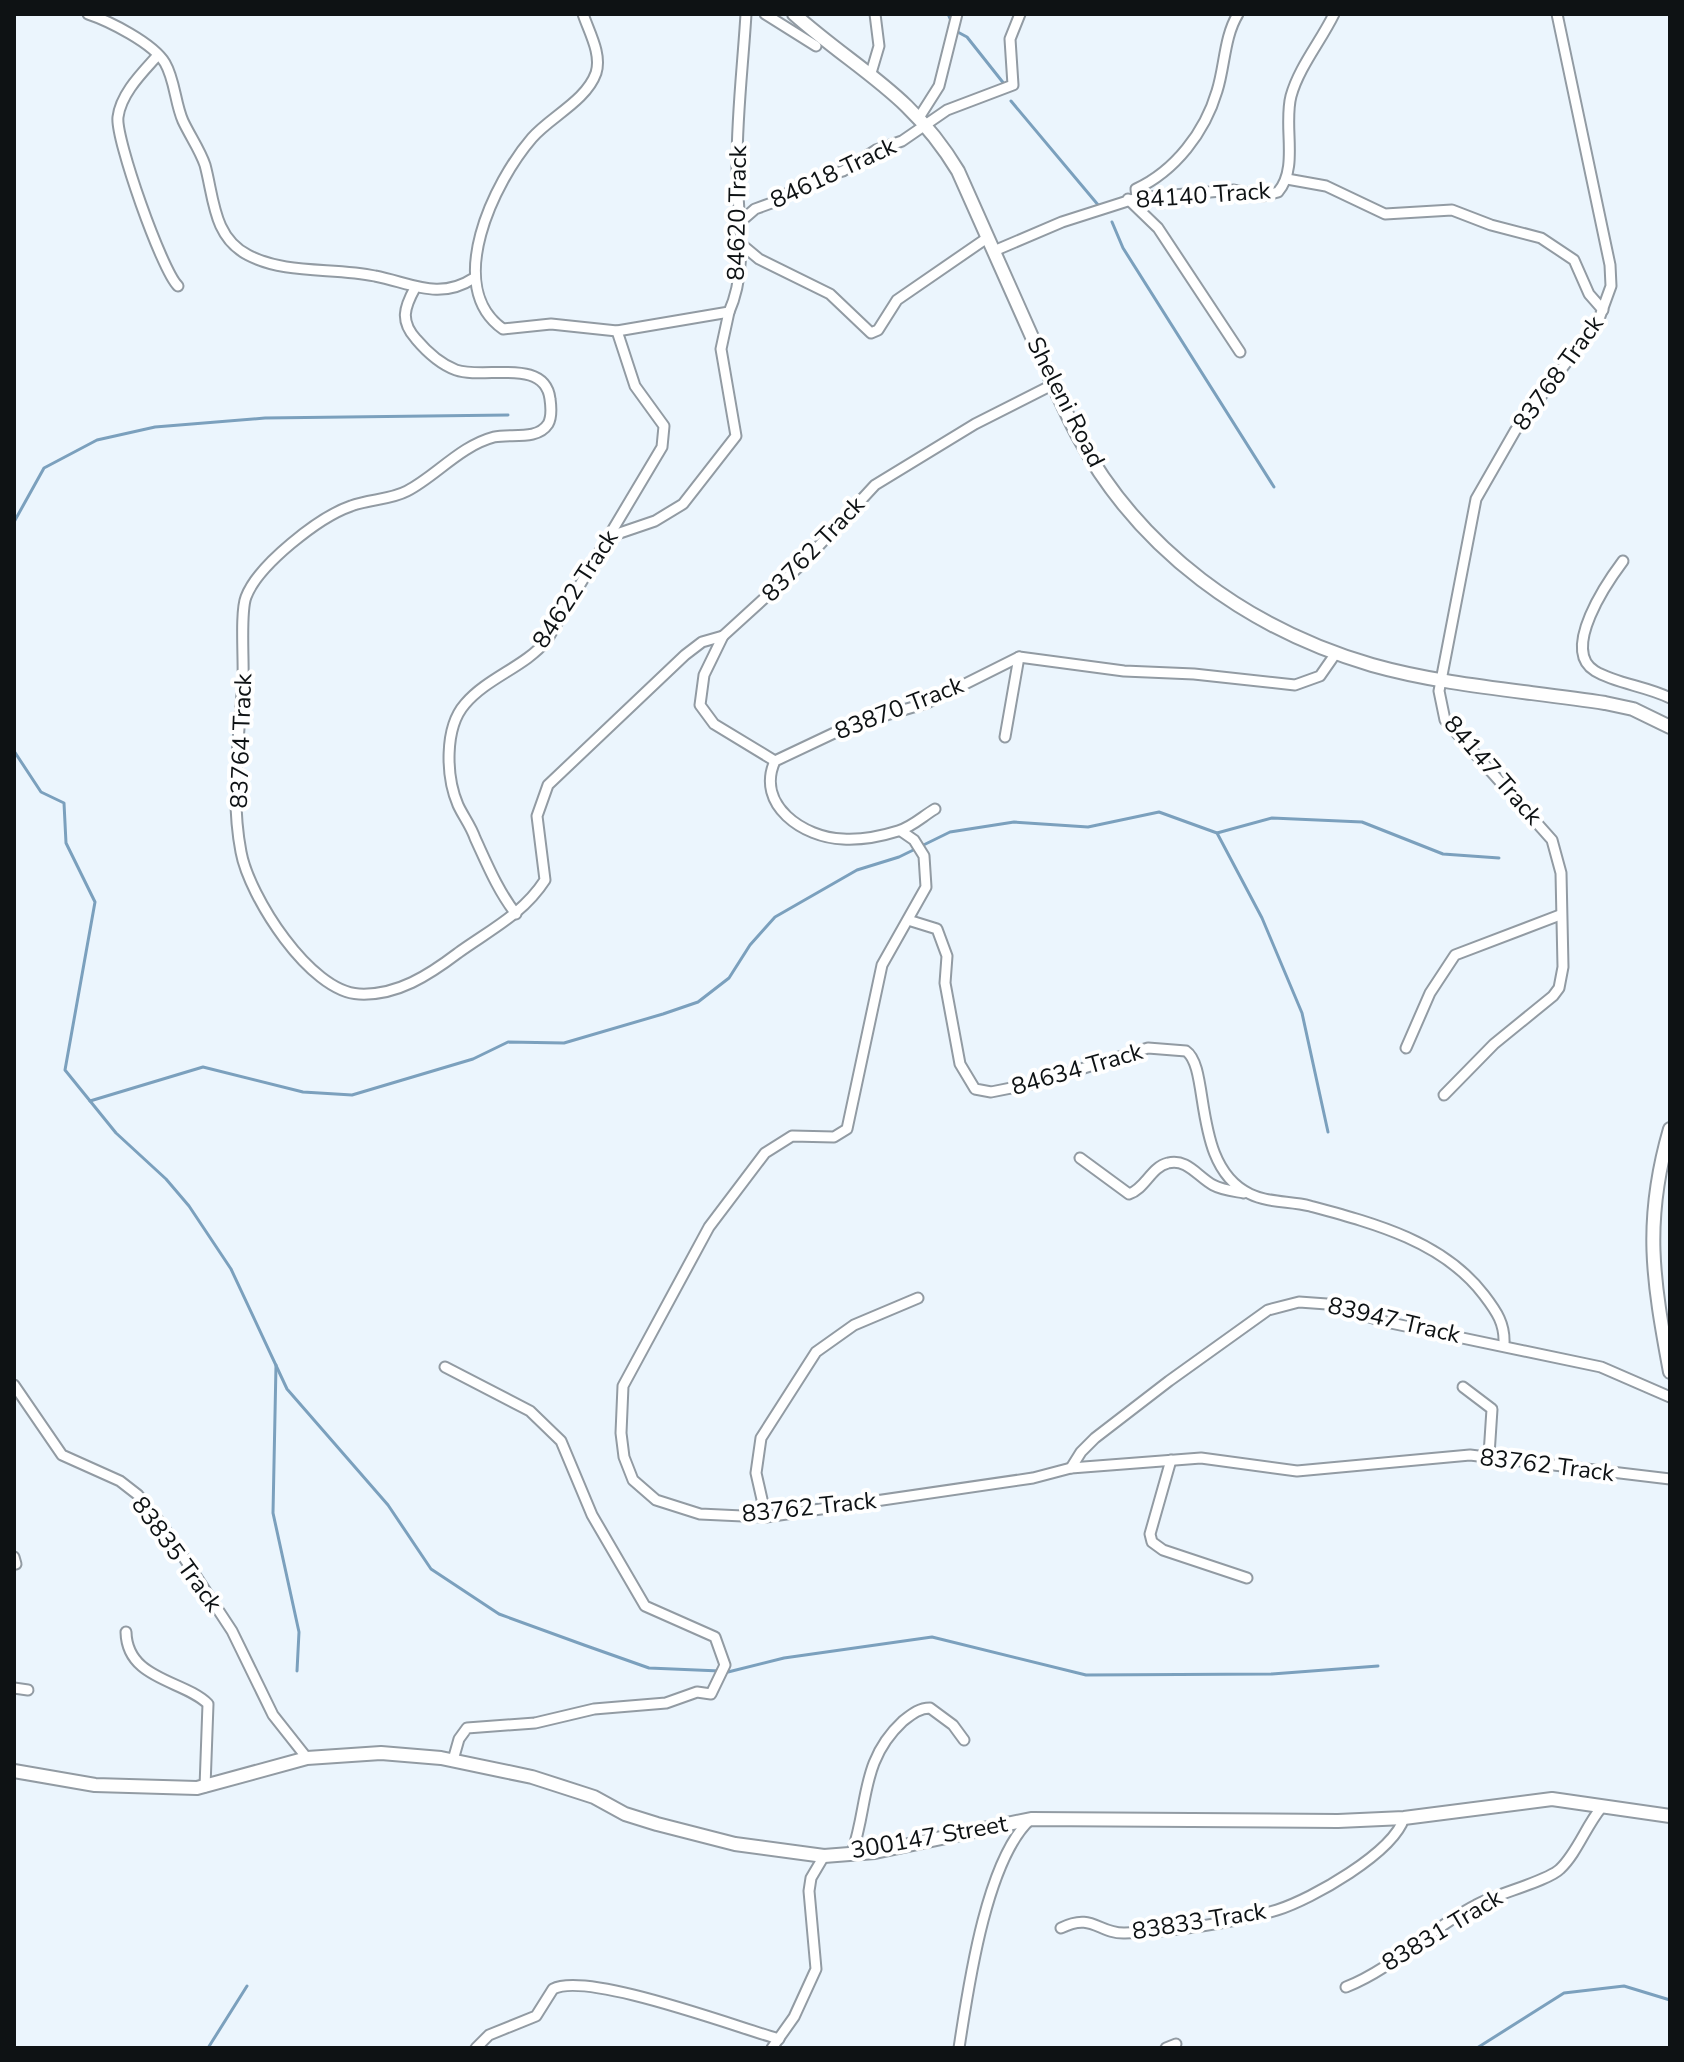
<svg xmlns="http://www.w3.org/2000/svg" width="1684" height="2062" font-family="'Nunito Sans',sans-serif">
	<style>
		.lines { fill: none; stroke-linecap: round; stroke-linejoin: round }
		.stream { stroke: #7ba0bd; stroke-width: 3 }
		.street-casing { stroke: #929ba3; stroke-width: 13 }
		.secondary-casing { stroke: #929ba3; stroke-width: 16 }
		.street { stroke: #fff; stroke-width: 9 }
		.secondary { stroke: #fff; stroke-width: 12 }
		.labels { text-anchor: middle; stroke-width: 8; stroke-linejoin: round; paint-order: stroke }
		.street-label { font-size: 24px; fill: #0e1214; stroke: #fff }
	</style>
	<rect width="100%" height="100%" fill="#ebf5fd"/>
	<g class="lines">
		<!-- stream -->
		<g class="stream">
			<polyline points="948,14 952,23"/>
			<polyline points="954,30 967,37 1005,85"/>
			<polyline points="1011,101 1099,206"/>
			<polyline points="1112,222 1123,248 1274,487"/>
			<polyline points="14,522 44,468 97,440 155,427 265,418 508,415"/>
			<polyline points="14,751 41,792 64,803 66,843 95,902 65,1070 116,1133 166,1179 189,1206 231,1269 287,1389 388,1505 431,1569 499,1614 584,1645 649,1668 720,1671"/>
			<polyline points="1217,833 1272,818 1362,822 1443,854 1499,858"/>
			<polyline points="90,1101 203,1067 303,1092 352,1095 473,1059 508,1042 564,1043 663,1014 698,1002 729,978 750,945 775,917 857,870 899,857 950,832 1014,822 1088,827 1159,812 1217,833 1262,918 1302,1013 1328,1132"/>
			<polyline points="276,1365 273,1513 299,1632 297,1671"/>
			<polyline points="728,1672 784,1658 932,1637 1086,1675 1272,1674 1378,1666"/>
			<polyline points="208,2048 247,1986"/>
			<polyline points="1477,2048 1564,1993 1624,1986 1670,2000"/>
		</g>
		<defs>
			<g id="street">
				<path d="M 88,14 C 109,21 153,43 165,63 C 175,80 175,103 183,121 C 190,136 200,150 205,165 C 214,198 213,237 248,255 C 286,275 334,267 375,276 C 411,283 439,301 474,278"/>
				<path d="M 583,14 C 589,32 602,54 596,73 C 586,101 550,117 532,138 C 494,182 443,287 503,329 L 551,324 L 617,331 L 729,312 C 750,265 736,212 737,163 C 737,113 743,64 746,14"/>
				<polyline points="765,14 816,46"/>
				<path d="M 158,55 C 143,72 121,93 118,117 C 115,138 162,271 178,286"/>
				<polyline points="871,73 879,46 875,14"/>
				<polyline points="920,116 939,86 957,14"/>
				<polyline points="1287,179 1326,186 1385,214 1452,210 1491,225 1541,238 1574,260 1589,294 1603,310"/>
				<path d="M 1137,198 L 1136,189 C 1175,171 1205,132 1217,91 C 1225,66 1224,37 1238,14"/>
				<polyline points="1128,199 1158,228 1240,352"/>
				<polyline points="740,222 755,209 777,201 803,182 843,171 876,150 902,141 947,110 1013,85 1010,39 1020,14"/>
				<polyline points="741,244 759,259 830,294 871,333 878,330 897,300 987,238"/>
				<path d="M 994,251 L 1062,222 L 1137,198 L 1234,190 L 1263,196 L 1278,192 C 1299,168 1283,126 1291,96 C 1299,67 1321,41 1334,14"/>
				<path d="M 415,288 C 404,308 400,321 416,339 C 427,352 440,364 456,370 C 484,380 545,357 550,399 C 551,406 552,417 548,424 C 537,441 510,433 494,437 C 460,446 436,476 407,491 C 390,500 369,499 351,506 C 319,517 258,565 246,597 C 240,612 244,660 243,680 C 239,737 230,795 241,852 C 249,896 310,992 359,994 C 397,996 429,975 458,953 C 490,930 523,914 545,880 L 537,816 L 548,785 L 685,655 L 702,642 L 723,636"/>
				<polyline points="611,536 655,521 683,504 736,436 721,349 729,312"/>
				<path d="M 1623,561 C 1608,581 1560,650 1595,671 C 1617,684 1646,686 1670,698"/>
				<polyline points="1005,737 1019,657"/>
				<polyline points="775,761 714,724 700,705 704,675 723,636 802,564 875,485 975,424 1054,384"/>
				<path d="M 935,809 C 923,816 912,827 898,831 C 882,836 860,840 843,839 C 804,838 755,805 775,761 L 849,726 L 927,703 L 1019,657 L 1124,671 L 1194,674 L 1295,685 L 1320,676 L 1336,653"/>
				<polyline points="901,831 914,840 924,856 926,887 882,965 847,1129 834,1137 792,1136 765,1153 709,1227 623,1386 621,1433 624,1457 633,1480 656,1500 700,1514 766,1517 1033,1478 1071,1468 1201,1458 1297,1471 1470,1455 1670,1479"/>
				<path d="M 516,914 C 498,891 487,864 475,838 C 471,826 463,816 458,805 C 446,777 444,728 465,704 C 488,677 525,667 547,640 L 662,447 L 664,426 L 635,386 L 617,331"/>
				<path d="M 908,920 L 937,929 L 947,956 L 945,983 L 960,1064 L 975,1089 L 991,1092 L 1036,1083 L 1148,1048 L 1186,1051 C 1211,1068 1191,1166 1250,1194 C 1268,1203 1290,1201 1310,1206 C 1373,1223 1443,1241 1484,1295 C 1497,1312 1505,1324 1504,1344"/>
				<polyline points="1406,1048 1430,993 1455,955 1560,915"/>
				<polyline points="1444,1095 1494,1044 1553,996 1559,988 1563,967 1561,873 1552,840 1445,720 1439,691 1476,499 1515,431 1599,319 1611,286 1610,265 1557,14"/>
				<path d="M 1080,1158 L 1129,1194 C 1145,1189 1151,1167 1168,1163 C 1187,1158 1198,1177 1213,1185 C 1222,1190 1233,1191 1244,1193"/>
				<polyline points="445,1367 530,1411 561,1441 592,1515 645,1606 715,1637 725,1665 711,1694 697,1692 666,1703 594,1709 535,1723 467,1728 459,1739 453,1760"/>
				<polyline points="14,1385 62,1455 120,1481 138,1495 163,1526 232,1631 273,1715 307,1758"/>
				<polyline points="1463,1387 1492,1409 1489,1455"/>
				<polyline points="1171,1460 1150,1534 1152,1542 1163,1550 1247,1578"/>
				<polyline points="1071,1468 1081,1452 1095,1438 1169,1381 1268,1310 1299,1302 1327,1304 1386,1322 1601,1367 1670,1397"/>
				<polyline points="766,1517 756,1473 761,1438 816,1352 854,1325 918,1298"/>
				<polyline points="14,1557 16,1564"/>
				<path d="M 126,1632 C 127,1680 184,1680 208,1704 L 205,1787"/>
				<polyline points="14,1688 28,1690"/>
				<path d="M 852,1853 C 869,1803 860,1761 903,1721 C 912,1714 919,1708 930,1708 L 953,1725 L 964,1740"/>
				<path d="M 1061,1928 C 1093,1912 1098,1934 1125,1933 C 1170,1932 1234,1923 1277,1910 C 1312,1899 1393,1853 1404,1818"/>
				<path d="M 1346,1987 C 1394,1968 1431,1928 1476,1905 C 1496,1894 1548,1881 1560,1869 C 1577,1853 1586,1826 1601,1808"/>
				<path d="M 476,2048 L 489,2035 L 536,2016 L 553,1989 C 587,1971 736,2027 779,2039"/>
				<polyline points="772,2048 794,2017 816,1969 809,1891 811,1878 824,1856"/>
				<path d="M 959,2048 C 968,1989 986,1859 1031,1819"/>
				<polyline points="1166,2048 1176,2044"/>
			</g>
			<g id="secondary">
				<path d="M 794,14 C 858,71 911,93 958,171 C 982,226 1007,281 1032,337 C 1047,370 1061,404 1078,436 C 1139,550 1248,629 1372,665 C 1446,686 1528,691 1605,703 L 1633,709 L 1670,727"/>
				<path d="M 1670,1129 C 1643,1222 1653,1280 1670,1372"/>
				<polyline points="14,1771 95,1785 197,1788 307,1758 381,1753 441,1758 532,1777 594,1797 625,1814 657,1824 735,1844 824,1856 875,1852 1031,1819 1338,1821 1404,1818 1552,1799 1670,1816"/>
			</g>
		</defs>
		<!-- street casing -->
		<use href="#street" class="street-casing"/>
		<!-- secondary casing -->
		<use href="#secondary" class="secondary-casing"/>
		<!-- street -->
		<use href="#street" class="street"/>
		<!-- secondary -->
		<use href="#secondary" class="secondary"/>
	</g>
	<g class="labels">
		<!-- street labels -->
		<g class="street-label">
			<text transform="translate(833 173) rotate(-25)" y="8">84618 Track</text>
			<text transform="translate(1203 195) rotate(-4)" y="8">84140 Track</text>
			<text transform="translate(737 213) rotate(-89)" y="8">84620 Track</text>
			<text transform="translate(1558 373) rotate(-54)" y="8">83768 Track</text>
			<text transform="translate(1066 402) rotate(63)" y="8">Sheleni Road</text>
			<text transform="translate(813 549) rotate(-46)" y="8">83762 Track</text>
			<text transform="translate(575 589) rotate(-57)" y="8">84622 Track</text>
			<text transform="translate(899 708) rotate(-21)" y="8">83870 Track</text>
			<text transform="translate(241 741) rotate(-88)" y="8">83764 Track</text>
			<text transform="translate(1493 770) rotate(49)" y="8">84147 Track</text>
			<text transform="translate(1077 1069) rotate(-16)" y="8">84634 Track</text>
			<text transform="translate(1394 1320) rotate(13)" y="8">83947 Track</text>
			<text transform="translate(1547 1465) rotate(7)" y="8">83762 Track</text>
			<text transform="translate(809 1507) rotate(-6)" y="8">83762 Track</text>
			<text transform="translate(177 1554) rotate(54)" y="8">83835 Track</text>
			<text transform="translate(929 1837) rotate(-10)" y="8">300147 Street</text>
			<text transform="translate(1199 1921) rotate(-9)" y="8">83833 Track</text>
			<text transform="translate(1442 1930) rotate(-31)" y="8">83831 Track</text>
		</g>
	</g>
	<!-- border -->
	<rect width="1684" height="2062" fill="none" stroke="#0e1214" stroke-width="32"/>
</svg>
